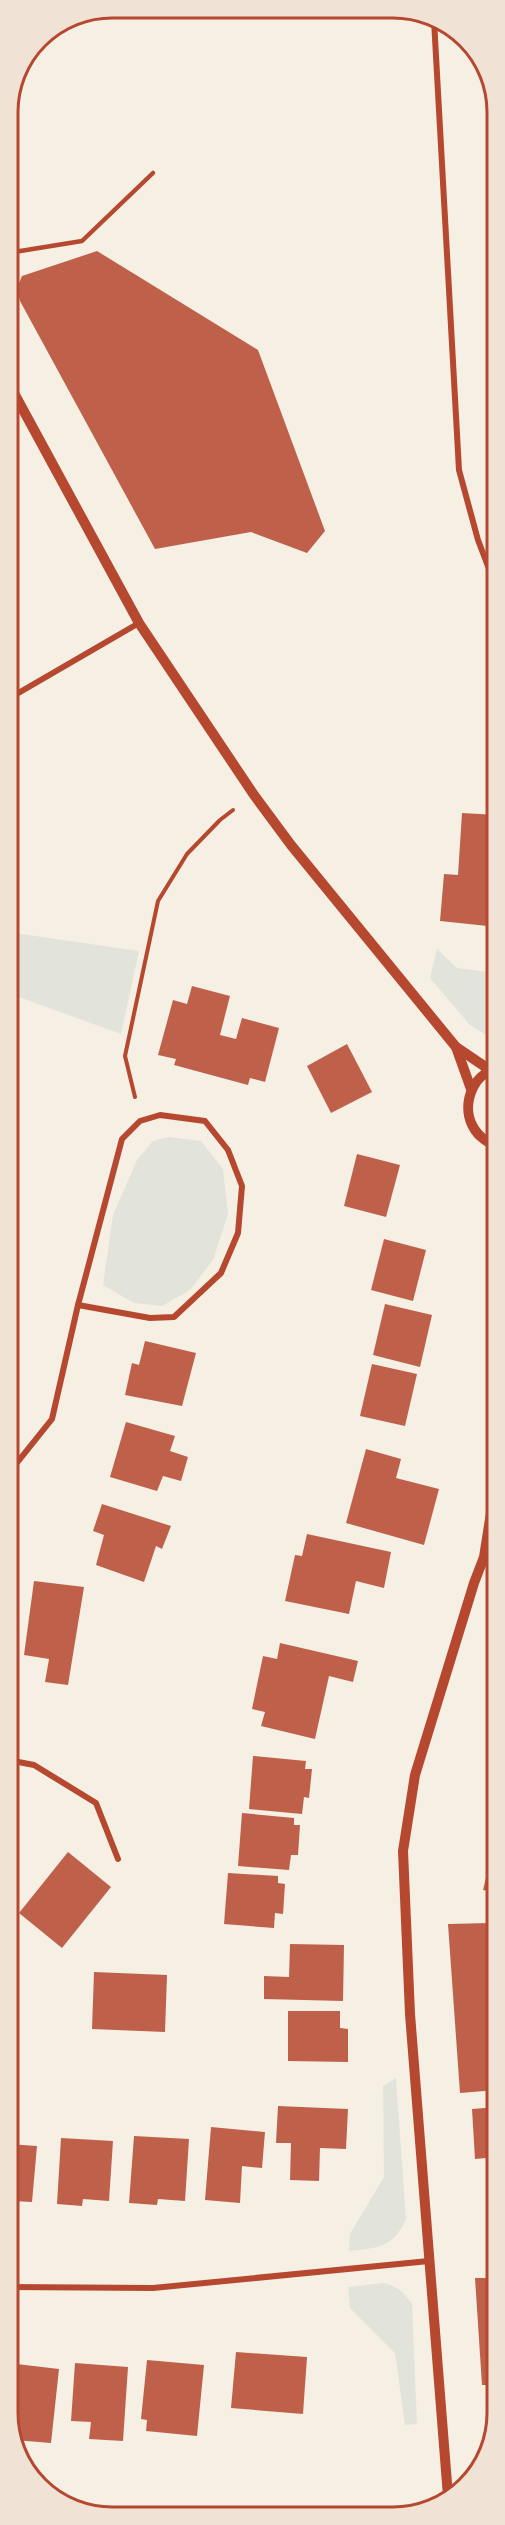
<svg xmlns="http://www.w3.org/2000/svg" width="505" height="2525" font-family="'Exo 2',sans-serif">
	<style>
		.green { fill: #e2e4dc }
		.building { fill: #bf614a }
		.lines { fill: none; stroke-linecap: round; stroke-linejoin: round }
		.path { stroke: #b5482f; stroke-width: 4 }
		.service { stroke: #b5482f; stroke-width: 4.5 }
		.minor { stroke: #b5482f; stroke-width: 6 }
		.tertiary { stroke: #b5482f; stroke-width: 10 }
		.rim { fill: none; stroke: #b5482f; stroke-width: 3 }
	</style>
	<rect width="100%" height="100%" fill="#f6efe4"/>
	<!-- green -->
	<g class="green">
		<polygon points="8,932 139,951 121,1034 8,993"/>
		<polygon points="437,949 457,968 497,973 497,1042 470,1025 430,978"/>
		<polygon points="169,1137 201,1141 223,1169 228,1214 213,1260 190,1290 162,1306 134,1303 103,1285 113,1215 137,1160 153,1141"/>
		<path d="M 396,2078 L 406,2219 C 393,2248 378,2248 349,2251 L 350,2234 L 384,2177 L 383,2086 Z"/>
		<path d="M 383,2283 C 398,2286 403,2292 412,2304 L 417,2424 L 405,2425 L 395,2353 L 350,2308 L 348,2287 Z"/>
	</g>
	<!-- building -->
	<g class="building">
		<polygon points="97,251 258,350 325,531 307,553 251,532 155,549 20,301 17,288 22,276"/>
		<polygon points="462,813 497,815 497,927 440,921 444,874 458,875"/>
		<polygon points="192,986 230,996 220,1035 236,1039 242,1018 279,1028 265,1082 250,1078 248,1085 174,1065 176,1059 158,1055 173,1000 187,1004"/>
		<polygon points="347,1044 372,1092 331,1113 307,1066"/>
		<polygon points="357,1154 400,1165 386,1217 344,1206"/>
		<polygon points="384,1239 426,1250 413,1301 371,1290"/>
		<polygon points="385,1304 432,1315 420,1367 373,1355"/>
		<polygon points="145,1341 196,1353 182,1406 125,1395 132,1363 139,1365"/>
		<polygon points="372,1364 417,1374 405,1426 360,1416"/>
		<polygon points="126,1422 175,1436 170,1451 188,1457 181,1481 163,1476 157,1491 110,1477"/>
		<polygon points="366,1449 401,1459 396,1478 439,1489 424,1545 346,1523"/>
		<polygon points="102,1504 171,1526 162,1549 156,1546 144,1582 96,1565 104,1535 93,1531"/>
		<polygon points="307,1534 391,1552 384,1588 356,1581 349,1614 285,1601 295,1555 302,1556"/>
		<polygon points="34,1581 84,1587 68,1685 45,1682 49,1659 24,1655"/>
		<polygon points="280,1643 358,1661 353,1682 329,1676 315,1739 261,1726 265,1712 252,1709 263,1656 277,1659"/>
		<polygon points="253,1756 306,1761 305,1769 312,1769 309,1798 304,1797 302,1814 249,1809"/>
		<polygon points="8,1788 17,1788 14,1864 8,1864"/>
		<polygon points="242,1813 294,1818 294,1825 300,1825 298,1855 291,1855 289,1870 238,1866"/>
		<polygon points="493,1849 497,1850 497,1893 483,1890"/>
		<polygon points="68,1852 111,1887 62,1948 19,1913"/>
		<polygon points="228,1873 278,1876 278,1883 285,1884 283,1914 275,1913 274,1928 224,1924"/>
		<polygon points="490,1923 497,2027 497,2090 460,2093 448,1924"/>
		<polygon points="290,1944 344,1945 343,2001 264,1999 264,1976 289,1977"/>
		<polygon points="94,1972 167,1975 165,2032 92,2029"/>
		<polygon points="288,2011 340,2011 340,2028 348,2029 348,2062 288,2061"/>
		<polygon points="278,2106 348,2109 346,2149 320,2148 319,2181 290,2180 291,2143 276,2143"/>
		<polygon points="497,2107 497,2157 475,2159 472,2109"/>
		<polygon points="211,2127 265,2132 262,2168 242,2166 240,2203 205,2200"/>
		<polygon points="134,2136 189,2139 185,2201 158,2199 157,2205 129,2203"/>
		<polygon points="61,2138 113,2141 109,2201 83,2199 82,2206 57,2204"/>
		<polygon points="8,2144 37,2146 32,2202 12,2201 12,2206 8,2206"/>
		<polygon points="475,2278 497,2278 497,2385 482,2385"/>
		<polygon points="236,2352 307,2357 303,2414 231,2408"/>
		<polygon points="147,2360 204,2365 197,2436 146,2431 147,2420 141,2419"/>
		<polygon points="8,2363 59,2369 51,2443 14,2440 8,2426"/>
		<polygon points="75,2363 128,2367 123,2441 89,2439 91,2422 71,2421"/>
	</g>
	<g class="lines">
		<!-- path -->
		<polyline class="path" points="135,1097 125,1056 158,901 187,854 220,820 233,810"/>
		<!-- service -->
		<polyline class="service" points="8,253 82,241 153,173"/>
		<!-- minor -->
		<g class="minor">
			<polyline points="434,20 459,470 478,540 497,590"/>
			<polyline points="8,699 139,623"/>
			<polygon points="160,1115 205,1121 228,1150 242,1186 238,1233 221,1273 174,1317 150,1318 78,1305 122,1139 140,1121"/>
			<polyline points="8,1474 52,1419 78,1305"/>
			<polyline points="8,1760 34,1765 96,1803 118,1859"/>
			<polyline points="8,2287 153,2288 429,2261"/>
		</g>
		<!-- tertiary -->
		<g class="tertiary">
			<polyline points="8,382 139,623 254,795 291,845 456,1047 490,1070"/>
			<polyline points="456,1047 471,1089"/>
			<path d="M 497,1068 C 471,1075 460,1108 475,1130 C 480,1138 488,1142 497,1147"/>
			<polyline points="448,2496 410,2014 403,1851 415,1775 474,1583 484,1557 497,1475"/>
		</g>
	</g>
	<!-- crop -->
	<path d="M0 0H505V2525H0ZM112 18H393A94 94 0 0 1 487 112V2413A94 94 0 0 1 393 2507H112A94 94 0 0 1 18 2413V112A94 94 0 0 1 112 18Z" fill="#f1e2d6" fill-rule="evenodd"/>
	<path class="rim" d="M112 18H393A94 94 0 0 1 487 112V2413A94 94 0 0 1 393 2507H112A94 94 0 0 1 18 2413V112A94 94 0 0 1 112 18Z"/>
</svg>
